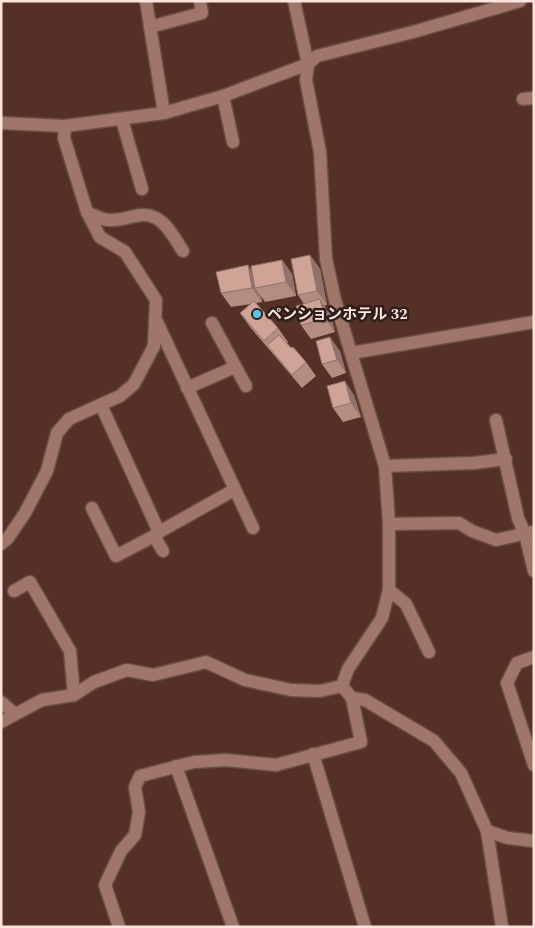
<svg xmlns="http://www.w3.org/2000/svg" width="535" height="928" font-family="Spectral,'Noto Sans JP',serif">
	<style>
		.lines { fill: none; stroke-linecap: round; stroke-linejoin: round }
		.minor-casing { stroke: #6b4d44; stroke-width: 15 }
		.minor { stroke: #a0766b; stroke-width: 12 }
		.wall { fill: #b38c82 }
		.shaded-wall { fill: #92726a }
		.building { fill: #d0a397; stroke: #92726a }
		.poi-dot { fill: #57c9e2; stroke: #2e1d19; stroke-width: 2 }
		.labels { text-anchor: middle; stroke-width: 5; stroke-linejoin: round; paint-order: stroke }
		.poi-label { font-size: 15px; font-weight: bold; fill: #fde5de; stroke: #2e1d19; text-anchor: start }
	</style>
	<rect width="100%" height="100%" fill="#543026"/>
	<g class="lines">
		<defs>
			<g id="minor">
				<polyline points="146,1 164,113"/>
				<polyline points="150,27 202,13 200,1"/>
				<polyline points="223,96 233,142"/>
				<polyline points="523,99 534,98"/>
				<polyline points="122,120 142,189"/>
				<polyline points="1,123 65,126 164,113 223,96 308,64 317,56 413,32 520,1"/>
				<path d="M 87,212 C 95,216 103,221 113,220 C 128,220 141,210 156,218 C 168,224 176,241 183,251"/>
				<polyline points="157,322 253,528"/>
				<polyline points="212,323 246,386"/>
				<polyline points="351,353 534,322"/>
				<polyline points="187,388 235,367"/>
				<polyline points="101,405 159,532"/>
				<polyline points="496,420 518,518 525,534 534,571"/>
				<polyline points="385,466 474,463 506,459"/>
				<polyline points="92,508 116,556 154,536 159,532 234,490"/>
				<polyline points="389,524 459,523 472,531 496,540 532,532"/>
				<polyline points="154,536 163,551"/>
				<polyline points="1,544 8,538 25,513 47,471 57,433 69,419 120,396 134,384 154,346 156,300 125,252 100,237 87,212 64,138 65,126"/>
				<polyline points="389,590 406,604 429,652"/>
				<polyline points="14,591 30,582 70,651 74,695"/>
				<polyline points="534,657 517,663 507,683 534,765"/>
				<polyline points="352,698 365,700 434,741 461,773 487,831 502,927"/>
				<polyline points="1,702 15,714"/>
				<polyline points="1,722 42,700 74,695 94,682 127,670 153,675 206,662 245,680 291,690 320,691 342,686"/>
				<polyline points="313,754 365,927"/>
				<polyline points="176,766 233,927"/>
				<polyline points="487,831 508,838 534,841"/>
				<polyline points="119,927 105,885 121,851 135,835 139,812 135,787 140,776 194,762 226,760 276,765 361,742 352,698 342,686 348,669 382,618 389,590 389,524 385,466 335,300 326,259 320,152 306,80 308,64 294,1"/>
			</g>
		</defs>
		<!-- minor casing -->
		<use href="#minor" class="minor-casing"/>
		<!-- minor -->
		<use href="#minor" class="minor"/>
	</g>
	<!-- wall -->
	<g class="wall">
		<polygon points="310,255 320,269 327,305 324,305 330,313 335,332 311,339 301,325 304,304 298,295"/>
		<polygon points="282,260 292,274 296,296 265,302 261,296 262,302 256,303 278,328 288,342 287,343 306,362 316,376 302,388 250,327 240,313 251,304 231,307 221,293"/>
		<polygon points="340,351 346,373 332,378 322,364"/>
		<polygon points="354,395 361,417 343,422 333,408"/>
	</g>
	<!-- shaded-wall -->
	<g class="shaded-wall">
		<polygon points="310,255 320,269 327,305 317,291"/>
		<polygon points="282,260 292,274 296,296 286,282"/>
		<polygon points="248,265 257,279 255,288 261,296 262,302 252,288"/>
		<polygon points="320,299 330,313 335,332 325,319"/>
		<polygon points="330,337 340,351 346,373 337,360"/>
		<polygon points="345,381 354,395 361,417 351,403"/>
	</g>
	<!-- building -->
	<g class="building">
		<polygon points="310,255 317,291 298,295 291,259"/>
		<polygon points="282,260 286,282 255,288 251,266"/>
		<polygon points="248,265 252,288 221,293 216,272"/>
		<polygon points="320,299 325,319 301,325 296,306"/>
		<polygon points="254,301 278,328 264,341 240,313"/>
		<polygon points="279,335 291,348 293,347 306,362 292,375 267,345"/>
		<polygon points="330,337 337,360 322,364 316,341"/>
		<polygon points="345,381 351,403 333,408 327,386"/>
	</g>
	<!-- markers -->
	<circle class="poi-dot" cx="257" cy="314" r="5"/>
	<g class="labels">
		<!-- poi labels -->
		<g class="poi-label">
			<text x="267" y="319">ペンションホテル 32</text>
		</g>
	</g>
	<!-- border -->
	<rect width="535" height="928" fill="none" stroke="#fde5de" stroke-width="5"/>
</svg>
